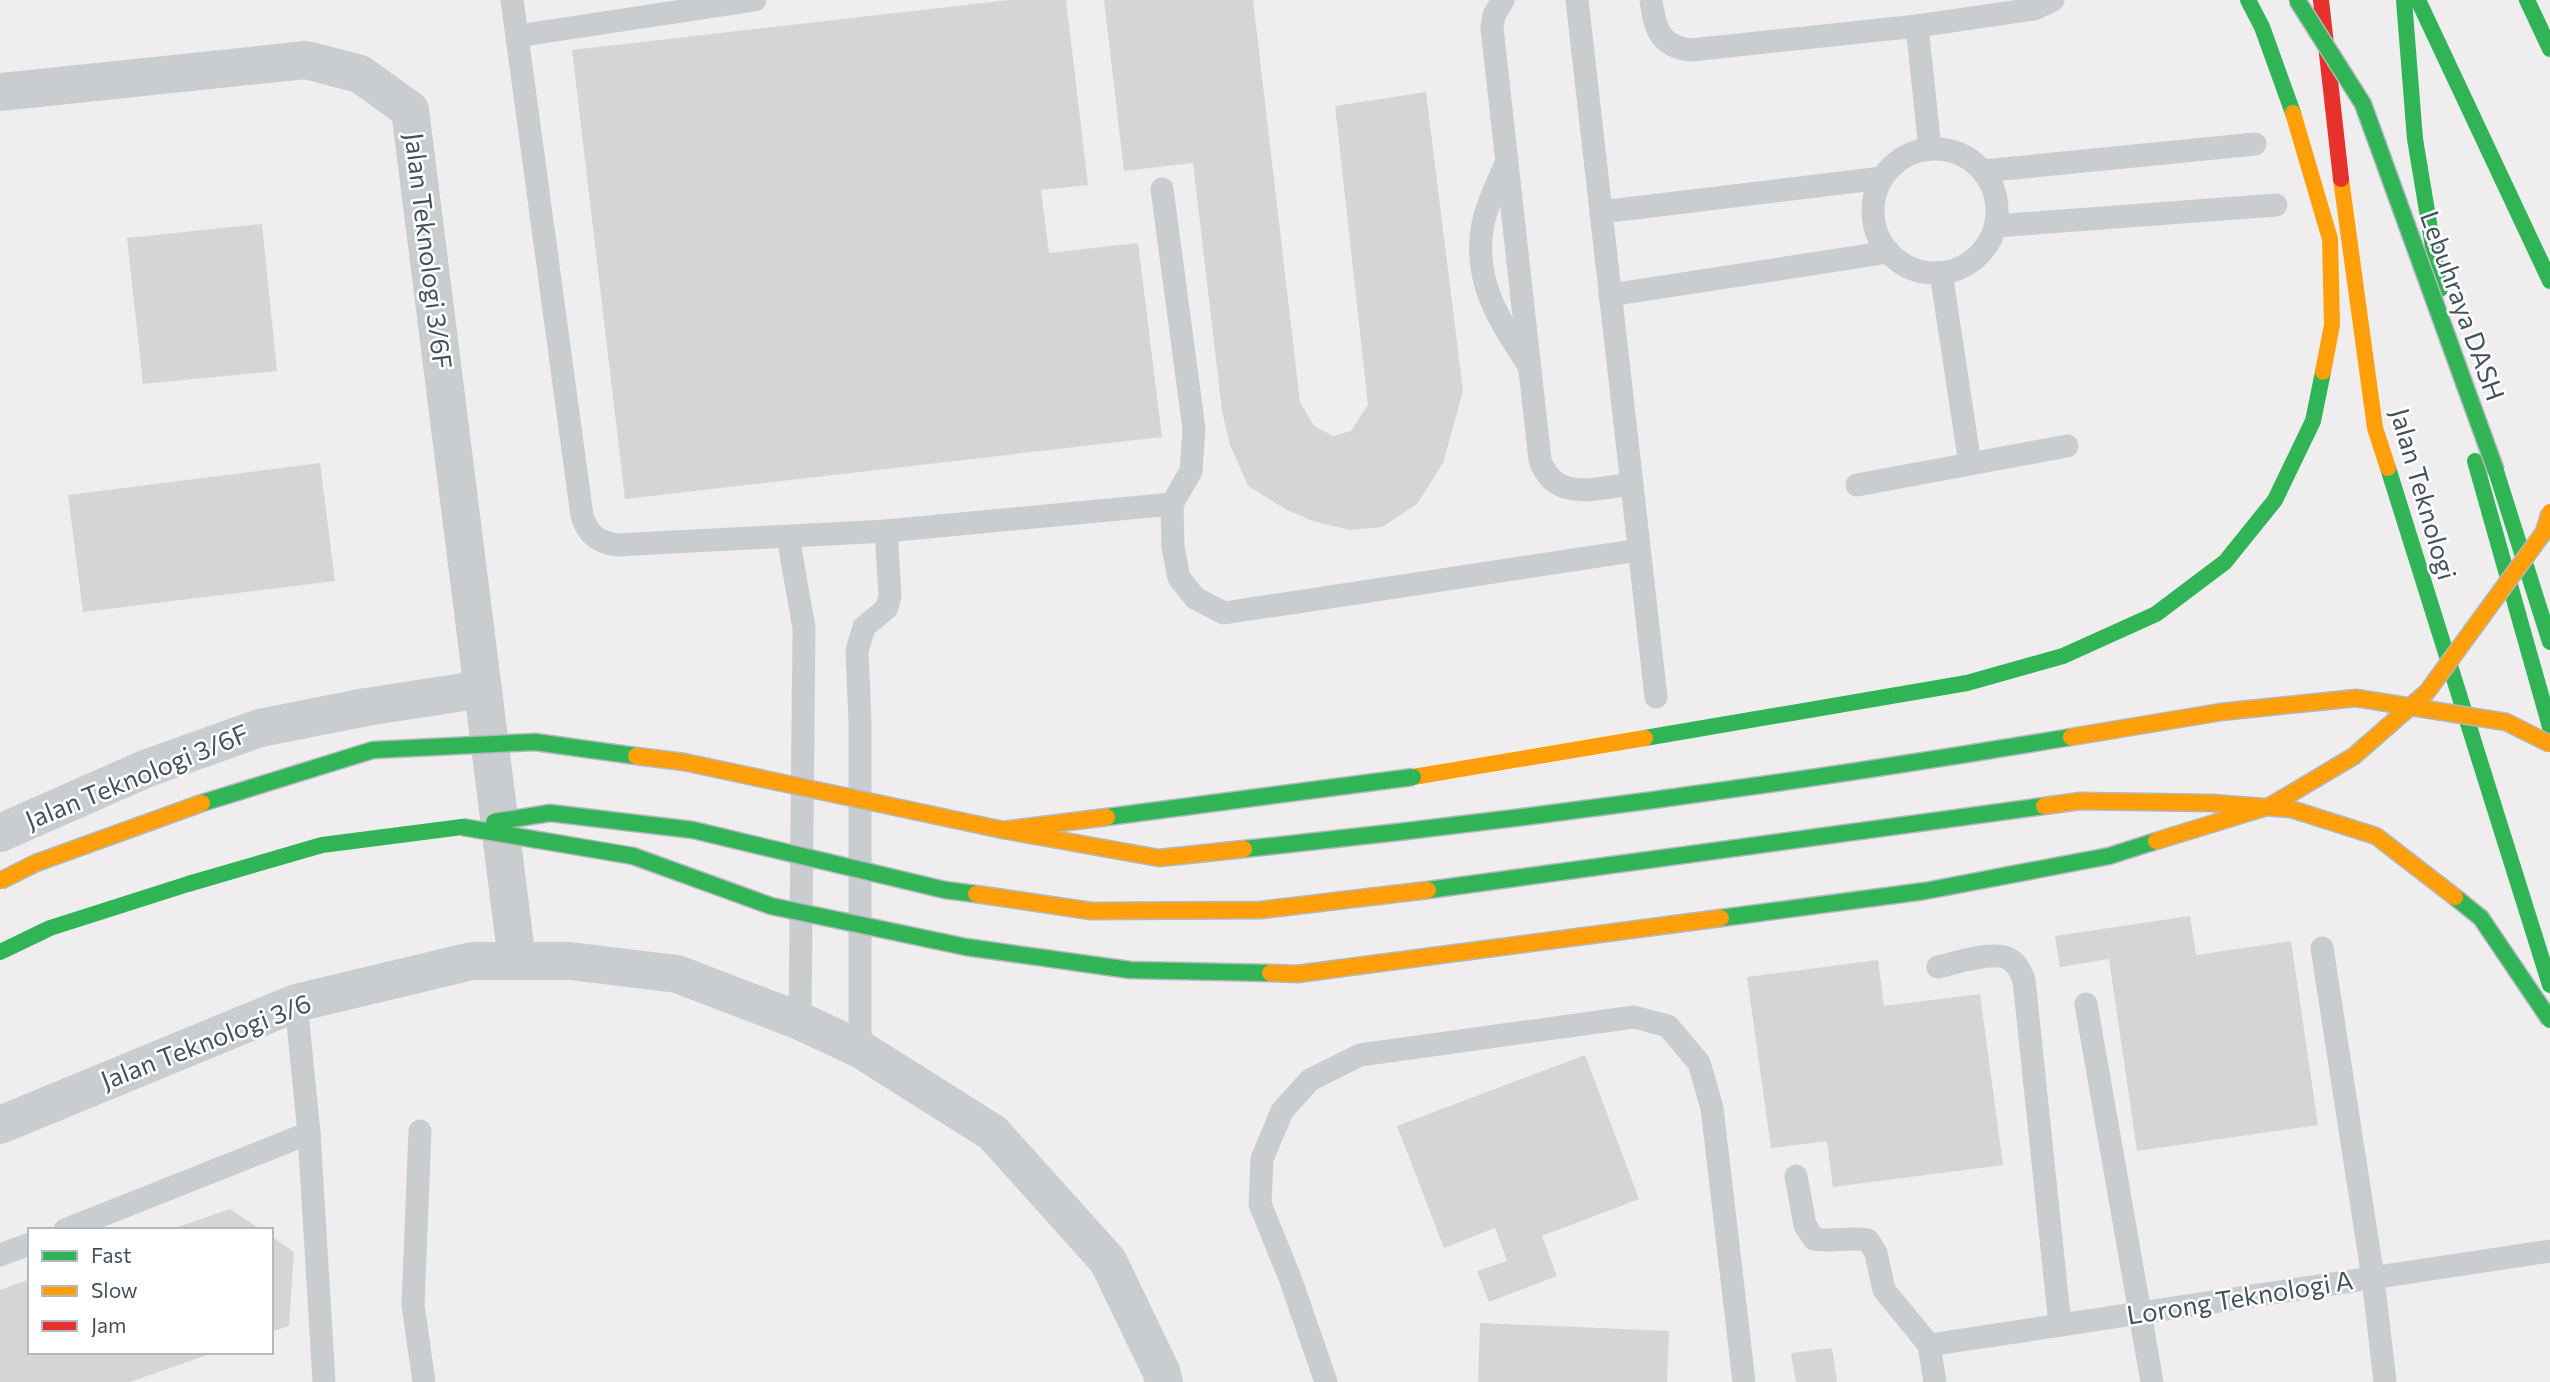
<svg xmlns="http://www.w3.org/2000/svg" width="2550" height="1382" font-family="Commissioner,sans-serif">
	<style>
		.building { fill: #d5d5d8 }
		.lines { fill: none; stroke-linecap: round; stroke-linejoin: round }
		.lane { stroke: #cacdcf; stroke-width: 23 }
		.street { stroke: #cacdcf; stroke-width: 38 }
		.fast { stroke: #30b455; stroke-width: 16 }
		.slow { stroke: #ff9f0a; stroke-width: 16 }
		.jam { stroke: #e5322d; stroke-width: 16 }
		.fast-bridge-casing { stroke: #b2b8bf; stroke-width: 19; stroke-linecap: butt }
		.slow-bridge-casing { stroke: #b2b8bf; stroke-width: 19; stroke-linecap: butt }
		.fast-bridge { stroke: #30b455; stroke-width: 16 }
		.slow-bridge { stroke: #ff9f0a; stroke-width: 16 }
		.labels { text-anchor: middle; stroke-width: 5; stroke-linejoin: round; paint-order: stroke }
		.street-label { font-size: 26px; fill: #43515c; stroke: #fff }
	</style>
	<rect width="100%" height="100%" fill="#efedee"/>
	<!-- building -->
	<g class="building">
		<polygon points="1009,0 1066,0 1088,185 1041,190 1049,253 1138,243 1162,437 625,499 572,50"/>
		<polygon points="1104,0 1253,0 1300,402 1314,426 1333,436 1351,431 1368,405 1335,106 1426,92 1463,391 1443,463 1417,504 1382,527 1349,530 1313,521 1287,510 1248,486 1230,445 1222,411 1193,163 1124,171"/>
		<polygon points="262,224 277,371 143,384 127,238"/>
		<polygon points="320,463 335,581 83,612 68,495"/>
		<polygon points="2190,916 2196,955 2291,941 2318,1125 2137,1151 2109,959 2060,967 2055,936"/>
		<polygon points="1878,960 1884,1006 1980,994 2003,1165 1833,1187 1827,1141 1771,1148 1747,977"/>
		<polygon points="1585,1055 1639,1199 1542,1236 1557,1276 1489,1302 1477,1271 1507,1261 1495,1228 1444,1248 1397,1126"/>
		<polygon points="230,1209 261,1230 172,1230 172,1229"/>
		<polygon points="271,1236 294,1252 289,1326 271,1332"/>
		<polygon points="30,1279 30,1352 213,1353 130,1382 0,1382 0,1290"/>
		<polygon points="1480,1323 1669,1331 1667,1382 1478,1382"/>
		<polygon points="1832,1348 1837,1382 1796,1382 1791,1353"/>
	</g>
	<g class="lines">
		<!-- lane -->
		<g class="lane">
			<path d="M 512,0 L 582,516 C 588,534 597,542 617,545 L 886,531 L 1172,504"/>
			<path d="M 1503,0 L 1494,15 L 1492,28 L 1540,460 C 1555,503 1596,488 1632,484"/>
			<polyline points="1577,0 1656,697"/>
			<path d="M 1651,0 C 1655,29 1659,46 1691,50 L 1917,26 L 2034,9 L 2053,0"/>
			<polyline points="1917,26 1930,149"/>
			<polyline points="517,36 755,0"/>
			<circle cx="1935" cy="211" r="62"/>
			<path d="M 1506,163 C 1498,183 1487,203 1483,224 C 1472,279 1499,321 1528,364"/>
			<polyline points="1983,171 2255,144"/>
			<polyline points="1162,189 1194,429 1191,471 1172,504 1173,547 1179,578 1195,598 1224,613 1639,550"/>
			<polyline points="1601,212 1882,178"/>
			<polyline points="1996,226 2276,205"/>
			<polyline points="1941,273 1970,464"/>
			<polyline points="1610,295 1889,252"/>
			<polyline points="1857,485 2067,446"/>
			<polyline points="788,537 804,628 800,1021"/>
			<polyline points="2322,948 2373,1278 2385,1382"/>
			<path d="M 1938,967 C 1955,963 1992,951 2007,958 C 2017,962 2020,971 2024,980 L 2060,1325"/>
			<polyline points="296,1003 309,1133 324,1382"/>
			<polyline points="2086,1004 2152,1382"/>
			<polyline points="860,1049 860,722 857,651 864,627 887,608 890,595 886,531"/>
			<polyline points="420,1131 413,1305 424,1382"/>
			<path d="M 1796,1176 L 1805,1225 L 1814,1239 C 1832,1242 1849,1237 1868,1240 L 1876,1253 L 1884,1290 L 1929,1345 L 1935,1382"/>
			<polyline points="65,1230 309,1133"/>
			<polyline points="0,1255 30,1244"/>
			<polyline points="1929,1345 2550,1251"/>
			<polyline points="1326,1382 1290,1278 1260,1204 1262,1159 1282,1111 1310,1080 1360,1055 1634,1017 1668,1026 1699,1063 1712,1108 1744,1382"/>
		</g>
		<!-- street -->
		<g class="street">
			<polyline points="0,92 306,60 360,74 410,110 517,961"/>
			<polyline points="0,833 145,769 260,728 366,707 483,689"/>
			<polyline points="0,1125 296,1003 472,961 570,961 677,974 800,1021 860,1049 993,1133 1108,1261 1161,1371 1164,1382"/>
		</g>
		<!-- fast -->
		<g class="fast">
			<polyline points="2248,0 2262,27 2293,113"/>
			<polyline points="2404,0 2415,139 2440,289"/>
			<polyline points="2418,0 2550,281"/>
			<polyline points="2527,0 2550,49"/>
			<polyline points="2475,461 2550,727"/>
			<polyline points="2388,468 2550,985"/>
			<polyline points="2496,471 2550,642"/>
			<polyline points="1645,738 1967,683 2063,656 2156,614 2225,562 2275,500 2313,421 2323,372"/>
			<polyline points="0,952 50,928 188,884 322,845 462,827"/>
		</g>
		<!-- slow -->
		<g class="slow">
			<polyline points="2293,113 2330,239 2332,325 2323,372"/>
			<polyline points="2341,179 2375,428 2388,468"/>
			<polyline points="1413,777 1645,738"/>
		</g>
		<!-- jam -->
		<polyline class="jam" points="2321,0 2341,179"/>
		<defs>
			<g id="fast-bridge">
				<polyline points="2297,0 2363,104 2496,471"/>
				<polyline points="202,803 373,750 535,742 636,756"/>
				<polyline points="1107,817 1413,777"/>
				<polyline points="494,822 550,813 693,830 945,890 976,894"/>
				<polyline points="462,827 633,856 771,906 966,947 1130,970 1270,973"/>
				<path d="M 1244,849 C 1520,820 1797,783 2071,737"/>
				<polyline points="1428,890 2044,806"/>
				<polyline points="2455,897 2481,918 2550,1020"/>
				<polyline points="1721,918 1925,891 2109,856 2156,841"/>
			</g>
			<g id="slow-bridge">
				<polyline points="2071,737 2221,712 2356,698 2506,722 2550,744"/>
				<polyline points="636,756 684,762 1003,830 1107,817"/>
				<polyline points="2044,806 2080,801 2211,803 2291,809 2376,836 2455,897"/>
				<polyline points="1003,830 1159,858 1244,849"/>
				<polyline points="2156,841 2270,806 2354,756 2427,692 2544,532 2550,512"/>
				<polyline points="0,881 36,863 202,803"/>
				<polyline points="976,894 1091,911 1261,910 1428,890"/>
				<polyline points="1270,973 1297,974 1721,918"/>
			</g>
		</defs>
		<!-- fast-bridge casing -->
		<use href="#fast-bridge" class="fast-bridge-casing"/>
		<!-- slow-bridge casing -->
		<use href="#slow-bridge" class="slow-bridge-casing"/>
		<!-- fast-bridge -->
		<use href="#fast-bridge" class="fast-bridge"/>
		<!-- slow-bridge -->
		<use href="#slow-bridge" class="slow-bridge"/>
	</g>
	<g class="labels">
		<!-- street labels -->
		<g class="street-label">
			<text transform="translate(428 251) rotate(83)" y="9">Jalan Teknologi 3/6F</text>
			<text transform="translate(2462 306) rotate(70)" y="9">Lebuhraya DASH</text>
			<text transform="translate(2423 494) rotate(74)" y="9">Jalan Teknologi</text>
			<text transform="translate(137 777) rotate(-22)" y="9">Jalan Teknologi 3/6F</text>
			<text transform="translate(206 1042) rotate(-21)" y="9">Jalan Teknologi 3/6</text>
			<text transform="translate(2240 1298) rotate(-9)" y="9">Lorong Teknologi A</text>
		</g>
	</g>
	<!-- legend -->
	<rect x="28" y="1228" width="245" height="126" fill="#ffffff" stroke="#b4b9be" stroke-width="2"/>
	<rect x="42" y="1251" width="35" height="10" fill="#30b455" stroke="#b4b9be" stroke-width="2"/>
	<text x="91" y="1263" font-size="21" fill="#43515c">Fast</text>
	<rect x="42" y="1286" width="35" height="10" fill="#ff9f0a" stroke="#b4b9be" stroke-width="2"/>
	<text x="91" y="1298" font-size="21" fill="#43515c">Slow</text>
	<rect x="42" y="1321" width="35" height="10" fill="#e5322d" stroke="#b4b9be" stroke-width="2"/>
	<text x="91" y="1333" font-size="21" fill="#43515c">Jam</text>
</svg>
